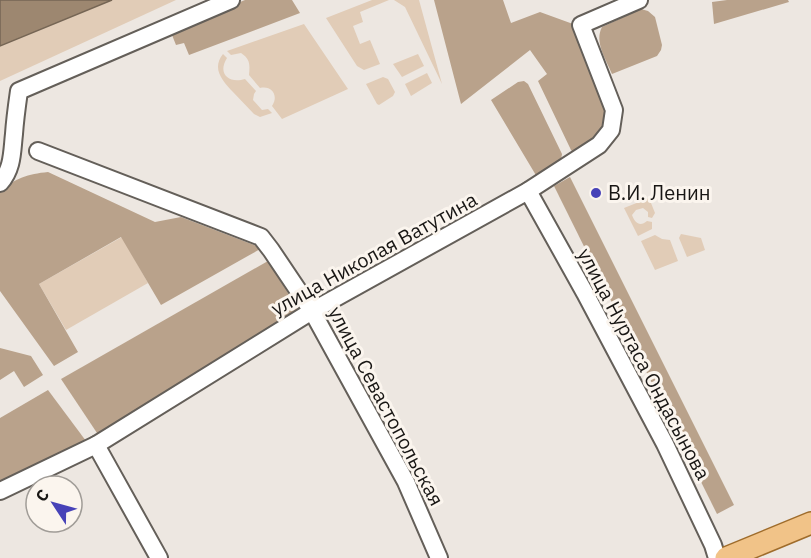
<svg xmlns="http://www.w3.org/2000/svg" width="811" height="558" font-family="'IBM Plex Sans',sans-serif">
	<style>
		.green { fill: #e1ccb7 }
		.forest { fill: #b9a28b }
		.water { fill: #9d8770; stroke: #756554; stroke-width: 1.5 }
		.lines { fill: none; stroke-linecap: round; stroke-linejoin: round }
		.minor-casing { stroke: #645f59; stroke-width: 20 }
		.major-casing { stroke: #9f6c2b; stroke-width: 24 }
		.minor { stroke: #fff; stroke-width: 16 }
		.major { stroke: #f1c388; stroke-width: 21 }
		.poi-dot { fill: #4742b8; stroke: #fbf5ee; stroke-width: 2 }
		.labels { text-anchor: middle; stroke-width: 6; stroke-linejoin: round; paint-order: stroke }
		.poi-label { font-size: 20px; fill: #181614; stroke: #fbf5ee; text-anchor: start }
		.street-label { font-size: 20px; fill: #181614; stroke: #fbf5ee }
	</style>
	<rect width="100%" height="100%" fill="#ede7e1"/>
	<!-- green -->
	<g class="green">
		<polygon points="112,0 176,0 0,81 0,46"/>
		<polygon points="372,0 389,0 360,12 363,22 353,26 360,44 370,40 380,64 364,70 357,66 326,18"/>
		<polygon points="394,0 419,0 442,84 405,7"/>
		<path d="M 304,24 L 348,89 L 282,119 L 272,106 C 279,96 272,85 260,88 L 249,75 C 250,64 250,59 241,53 L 231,55 L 227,51 Z"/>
		<path d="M 223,54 L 227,58 C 217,74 229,84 245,79 L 256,91 L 254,94 L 253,100 L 262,110 L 268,109 L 272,113 L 260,117 L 254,114 C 247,107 240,99 233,92 C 223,81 211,69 223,54 Z"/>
		<polygon points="418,54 424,66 402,77 393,64"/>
		<polygon points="427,73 432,83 411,96 405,84"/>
		<polygon points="383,77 388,79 395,92 393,96 379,105 377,104 366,84"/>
		<path d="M 649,198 L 655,213 L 652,218 L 648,217 L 648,212 L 643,208 L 636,210 L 632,215 C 635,223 640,227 647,221 L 652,222 L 652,229 L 638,236 L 624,208 Z"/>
		<polygon points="681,234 701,238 705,250 687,257 679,238"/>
		<polygon points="655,235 662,239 670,240 678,261 655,270 641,241"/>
		<polygon points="122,237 148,283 66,330 39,284"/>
	</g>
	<!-- forest -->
	<g class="forest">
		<polygon points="245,0 292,0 300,13 189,55 184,43 176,45 170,30"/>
		<path d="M 434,0 L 503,0 L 511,23 L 540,12 L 573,24 L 607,106 C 609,133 595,140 574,153 L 571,150 L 538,81 L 547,74 L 530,50 L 461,104 Z"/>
		<polygon points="727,0 788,0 789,2 714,24 712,2"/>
		<path d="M 641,9 L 648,11 L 655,17 L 662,45 L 661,50 L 657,56 L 612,74 C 606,59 594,42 602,27 Z"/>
		<path d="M 524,81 L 528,84 L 562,154 C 561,166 547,171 537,177 L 491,100 L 518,82 Z"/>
		<path d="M 48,172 L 155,222 L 181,217 L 262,248 L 161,305 L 121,237 L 39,284 L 78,352 L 54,366 L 0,291 L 0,192 C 15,178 28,174 48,172 Z"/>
		<polygon points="570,177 734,505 717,514 554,186"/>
		<polygon points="268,261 300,312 99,436 61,379"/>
		<polygon points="0,348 31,356 43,375 24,387 14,371 0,380"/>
		<polygon points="48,390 86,441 0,481 0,418"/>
	</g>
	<!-- water -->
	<polygon class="water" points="0,0 112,0 0,46"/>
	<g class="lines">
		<defs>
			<g id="minor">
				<polyline points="38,151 261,237 271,250 312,311 406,482 439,558"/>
				<path d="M 0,183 C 13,169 12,151 14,134 C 15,119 17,105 19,91 L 231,0"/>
				<polyline points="528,191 585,293 665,444 713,545 717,558"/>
				<polyline points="96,445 159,558"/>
				<polyline points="0,491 96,445 312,311 528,191 599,145 611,130 614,110 581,25 639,0"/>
			</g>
			<polyline id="major" points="726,558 811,523"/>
		</defs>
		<!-- minor casing -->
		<use href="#minor" class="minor-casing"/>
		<!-- major casing -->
		<use href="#major" class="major-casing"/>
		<!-- minor -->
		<use href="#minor" class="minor"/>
		<!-- major -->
		<use href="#major" class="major"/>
	</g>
	<!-- markers -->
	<circle class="poi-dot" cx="596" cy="193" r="6"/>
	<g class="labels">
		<!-- poi labels -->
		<g class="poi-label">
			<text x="608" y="200">В.И. Ленин</text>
		</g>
		<!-- street labels -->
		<g class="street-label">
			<text transform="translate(374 254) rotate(-29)" y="7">улица Николая Ватутина</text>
			<text transform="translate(644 364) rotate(62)" y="7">улица Нуртаса Ондасынова</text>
			<text transform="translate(386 406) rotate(62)" y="7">улица Севастопольская</text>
		</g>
	</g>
	<!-- north arrow -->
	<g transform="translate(54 504) rotate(306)"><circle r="28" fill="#fbf5ee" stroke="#a09c97" stroke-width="1.5"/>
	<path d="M0-4.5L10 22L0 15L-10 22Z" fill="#4742b8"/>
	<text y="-9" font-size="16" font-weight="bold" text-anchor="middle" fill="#181614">С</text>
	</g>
</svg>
